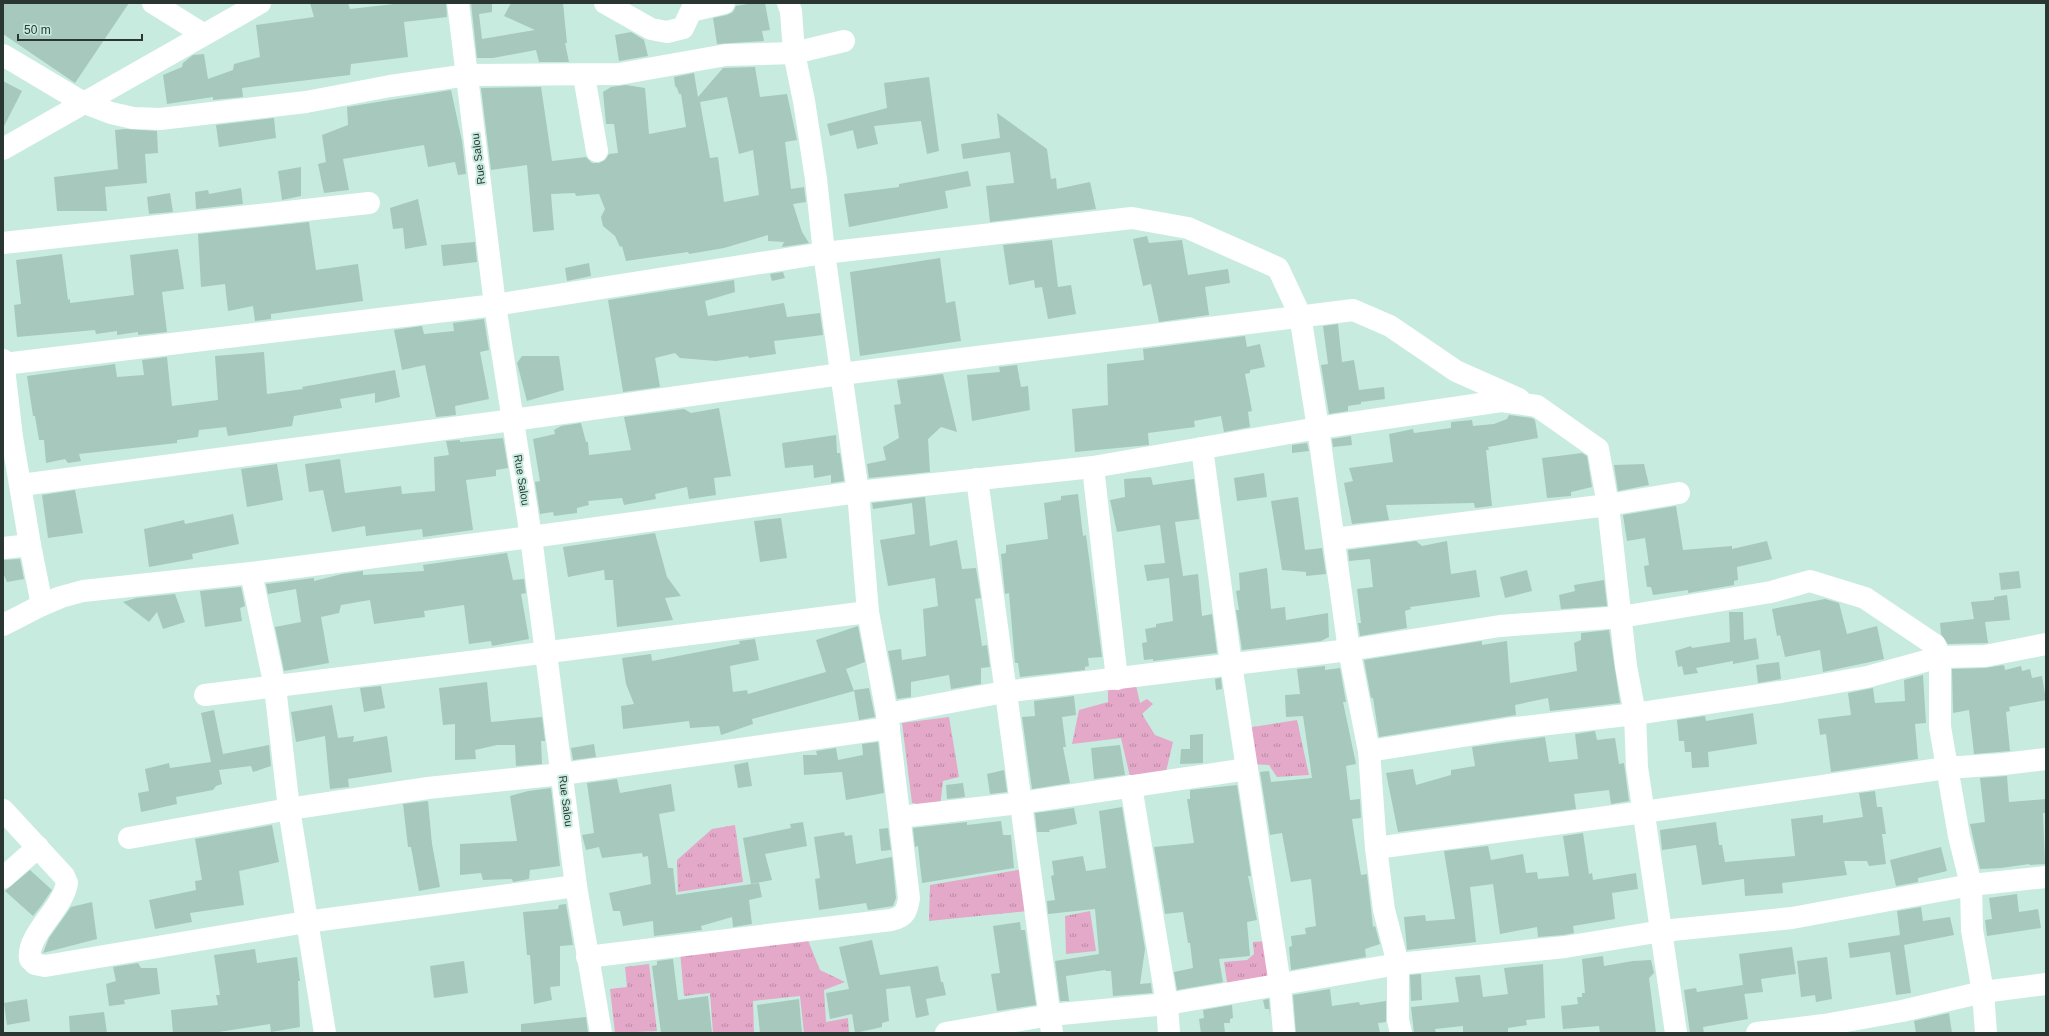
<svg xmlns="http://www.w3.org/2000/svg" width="2049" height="1036" font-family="Helvetica,sans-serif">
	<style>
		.grass { fill: url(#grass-tufts) }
		.building { fill: #a6c8bd; fill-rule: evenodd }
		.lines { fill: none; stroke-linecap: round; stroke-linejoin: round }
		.minor { stroke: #fff; stroke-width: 22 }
		.labels { text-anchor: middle; stroke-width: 4; stroke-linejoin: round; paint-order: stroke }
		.street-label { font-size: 11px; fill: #293632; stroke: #c8ebe0 }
	</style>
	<defs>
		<pattern id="grass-tufts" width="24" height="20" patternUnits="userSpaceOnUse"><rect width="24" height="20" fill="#e4a8c9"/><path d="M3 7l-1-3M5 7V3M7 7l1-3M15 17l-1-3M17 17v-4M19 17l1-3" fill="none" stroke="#b98aa4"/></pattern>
	</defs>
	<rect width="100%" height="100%" fill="#c8ebe0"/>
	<!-- grass -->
	<g class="grass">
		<polygon points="1135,681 1140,703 1147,699 1153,704 1142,714 1155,735 1173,742 1165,776 1131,781 1121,738 1072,744 1079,710 1108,702 1108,691 1092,691"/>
		<polygon points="949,717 959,777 943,781 940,807 912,803 902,723"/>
		<polygon points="1297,720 1309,775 1277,777 1269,765 1249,764 1246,728"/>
		<polygon points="735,825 743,882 678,892 677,860 712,829"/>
		<polygon points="1024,869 1028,911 929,921 930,885"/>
		<polygon points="1090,911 1096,951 1066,954 1065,916"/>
		<polygon points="805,933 820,970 845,982 824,990 826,1022 848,1018 849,1033 804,1033 800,996 753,1001 754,1033 713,1033 710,993 684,996 680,951"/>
		<polygon points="1267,941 1270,982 1228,989 1224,962 1247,960 1254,954 1253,942"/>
		<polygon points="649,964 657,1031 615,1033 610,989 627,987 625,967"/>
	</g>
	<!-- building -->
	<g class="building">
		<polygon points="3,3 129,3 75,83 3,34"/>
		<polygon points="310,3 348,3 350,9 403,3 446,3 447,17 404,22 408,57 351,64 350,75 242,88 243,97 213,100 213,97 167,104 163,75 182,67 183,63 193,55 204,54 208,79 233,70 234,64 260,57 256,25 314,17"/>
		<polygon points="471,3 492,3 492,12 479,14 482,39 535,30 504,16 511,3 563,3 567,43 565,43 569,62 539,62 536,50 493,58 477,58"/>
		<polygon points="753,3 765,3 770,30 762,31 764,41 717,44 713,18 727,15 733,12 736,6"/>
		<polygon points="631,32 644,40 648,56 619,61 615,35"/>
		<path d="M 755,67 L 760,97 L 787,94 L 797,140 L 785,142 L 791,189 L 804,187 L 806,202 L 793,204 L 802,232 L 809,243 L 782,247 L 784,242 L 768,241 L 768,235 L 724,248 L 689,254 L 688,252 L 626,261 L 622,246 L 620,247 L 615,236 L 603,226 L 601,217 L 605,209 L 599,194 L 576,196 L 575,193 L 551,194 L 554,230 L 533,232 L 527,165 L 491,170 L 481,88 L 541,87 L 552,161 L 586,157 L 592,163 L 599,163 L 605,160 L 609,154 L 618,153 L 614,124 L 606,124 L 603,92 L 611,87 L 626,85 L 645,88 L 649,134 L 686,127 L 681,94 L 679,94 L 677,88 L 675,86 L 674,77 L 694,73 L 698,97 L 723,68 ZM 727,97 L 739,154 L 753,150 L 759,195 L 724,202 L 718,157 L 710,158 L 700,102 Z"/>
		<polygon points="929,77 939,151 927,154 921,121 874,126 878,144 857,149 853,130 830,136 827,124 887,108 884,83"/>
		<polygon points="3,81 22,91 3,128"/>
		<polygon points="451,90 462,141 466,174 458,175 455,162 428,167 424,145 343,159 349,190 324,193 318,164 326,162 322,135 348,125 347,107"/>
		<polygon points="997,113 1047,149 1051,179 1056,178 1057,189 1090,182 1096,209 990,222 986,186 1014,183 1010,152 963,159 961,144 1000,138"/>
		<polygon points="274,118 276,138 219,147 216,125"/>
		<polygon points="125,129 157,131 158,153 145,154 147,183 105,187 107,211 57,211 54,177 118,169 115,130"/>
		<polygon points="301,167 301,196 282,200 278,171"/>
		<polygon points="968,171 971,186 945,191 948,208 849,227 844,194 899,187 899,184"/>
		<polygon points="241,188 243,204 196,209 195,192 208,190 209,194"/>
		<polygon points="170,193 173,212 149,214 147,197"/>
		<polygon points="418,199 427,245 405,249 403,228 393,229 390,208"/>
		<polygon points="309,222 316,270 358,264 363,301 271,314 271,319 255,321 253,306 228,311 225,284 201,287 198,234"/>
		<polygon points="1147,236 1149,243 1182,240 1188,275 1228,269 1230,283 1205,287 1209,315 1159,322 1151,284 1143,286 1133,239"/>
		<polygon points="1052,240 1058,287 1071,285 1076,314 1048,319 1042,287 1035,288 1034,280 1009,285 1003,245"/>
		<polygon points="475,242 477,262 443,266 441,245"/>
		<polygon points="178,249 184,289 162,292 167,332 138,335 138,332 117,335 117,331 96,334 95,330 17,337 14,305 21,304 16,260 62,254 68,300 70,299 70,303 134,295 130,255"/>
		<polygon points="940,258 946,303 955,301 961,341 860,356 850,272"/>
		<polygon points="589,263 591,276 567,281 565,268"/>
		<polygon points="783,272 785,278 772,281 770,274"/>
		<polygon points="734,280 735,292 705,301 708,316 784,303 787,317 820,313 823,335 774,341 776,354 749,358 748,356 716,361 680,358 675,353 655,358 660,387 623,392 608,300"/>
		<polygon points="484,319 489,350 480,352 489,399 455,406 456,415 436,417 425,365 402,370 394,330 422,326 424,334 454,331 453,323"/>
		<polygon points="1338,324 1342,362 1354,360 1359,390 1384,387 1385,399 1361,402 1361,404 1348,406 1348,411 1329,414 1321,365 1328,364 1323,326"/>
		<polygon points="1245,336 1247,347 1260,344 1265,367 1250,370 1250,373 1245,374 1252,411 1248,412 1250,427 1224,432 1221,416 1194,421 1195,427 1148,433 1149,445 1075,452 1072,409 1108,405 1107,364 1144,360 1143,349"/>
		<polygon points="264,352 267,394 303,389 302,387 395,370 400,397 375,403 375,393 340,399 342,408 294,416 292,426 228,436 226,427 199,430 198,437 177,440 177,443 79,454 81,461 68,463 65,459 46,463 44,440 39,440 35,416 33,416 27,376 115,364 117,377 144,375 142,360 167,357 172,406 218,400 215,356"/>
		<polygon points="522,356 559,356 564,390 527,401 517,363"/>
		<polygon points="1017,365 1021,387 1028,386 1030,410 972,421 967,375 1000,372 999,367"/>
		<polygon points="943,374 957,432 941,427 928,439 930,472 869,478 867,464 886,460 883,447 899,438 894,405 901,404 897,380"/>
		<polygon points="719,408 731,476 714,478 716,495 689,499 687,487 655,494 656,499 624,505 622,498 588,501 589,505 577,508 577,513 554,516 553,512 540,514 535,482 540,481 533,439 555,434 554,430 561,426 581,423 586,442 588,442 589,455 631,450 624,417 684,409 691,413"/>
		<polygon points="1509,415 1532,418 1535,420 1538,438 1488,447 1489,450 1486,450 1492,506 1475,508 1474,503 1386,505 1389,520 1352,524 1344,483 1353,481 1349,468 1393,462 1389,434 1413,429 1414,433 1451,428 1451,422 1472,420 1473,426 1494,424 1507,419"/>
		<polygon points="836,435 837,453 840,453 844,481 831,483 831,475 814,478 813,465 785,468 782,443"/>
		<polygon points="1351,436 1352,445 1333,447 1332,439"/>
		<polygon points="503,438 508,468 496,470 496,476 466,480 473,530 423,537 422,529 366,536 365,526 332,532 323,490 309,492 305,464 340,459 345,493 401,486 402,494 435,491 434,457 449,455 446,441 460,440 460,442"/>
		<polygon points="1307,443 1309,451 1292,453 1292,445"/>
		<polygon points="1582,453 1587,456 1592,487 1571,492 1571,496 1547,498 1542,458"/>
		<polygon points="277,464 283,500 247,507 241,469"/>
		<polygon points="1644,464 1649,485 1618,491 1614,465"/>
		<polygon points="1264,473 1267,497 1237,501 1234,478"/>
		<polygon points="1151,477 1153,485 1194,479 1199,519 1175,522 1183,576 1198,574 1202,616 1212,614 1217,653 1153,661 1153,659 1144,660 1142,643 1147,642 1145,629 1156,627 1156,624 1173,621 1169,578 1147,581 1144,565 1165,563 1160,525 1117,532 1110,500 1125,497 1124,479"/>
		<polygon points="75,490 83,533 48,538 42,495"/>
		<polygon points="1078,494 1083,536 1086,535 1102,657 1088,658 1089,666 1085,667 1085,670 1020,677 1018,663 1015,663 1009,593 1005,594 1001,554 1006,553 1006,545 1048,539 1044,503 1061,500 1061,496"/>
		<polygon points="925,497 930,546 957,540 962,569 976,568 981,598 975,599 982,646 987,645 990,667 981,668 981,684 951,689 949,675 911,682 911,697 897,699 888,651 901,649 902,660 926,656 923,609 938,606 935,578 888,586 880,540 915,534 912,503 873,509 872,503"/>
		<polygon points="1298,497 1305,550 1322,548 1326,574 1306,576 1306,572 1282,570 1271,501"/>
		<polygon points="1676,506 1683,550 1732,546 1732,549 1767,541 1772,559 1737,567 1738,580 1734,581 1734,585 1688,593 1688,590 1653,595 1651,587 1647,587 1644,566 1649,565 1645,538 1627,541 1623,515"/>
		<polygon points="233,514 239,544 192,554 193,559 149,567 144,529 184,520 185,524"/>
		<polygon points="781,518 787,558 760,562 754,521"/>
		<polygon points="655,533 667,577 681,596 665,598 673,620 617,627 613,580 605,580 604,570 568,577 563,547"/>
		<polygon points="1416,541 1422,546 1447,541 1451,574 1476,570 1480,597 1410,607 1411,609 1405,611 1407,628 1360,636 1358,623 1361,623 1357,589 1373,587 1370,559 1349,561 1348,550"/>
		<polygon points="507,553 513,580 524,579 526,593 521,594 529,639 492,646 491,641 469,644 464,605 424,611 425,617 374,624 370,600 341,605 339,613 321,617 329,663 284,671 275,627 301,622 296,589 268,594 266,584 314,578 314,581 342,574 363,571 363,575 424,571 423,565"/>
		<polygon points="20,559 24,579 7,582 3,573 3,560"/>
		<polygon points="1267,568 1271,609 1285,607 1286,620 1328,613 1329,637 1321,641 1242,650 1236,610 1239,610 1236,591 1240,590 1239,573"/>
		<polygon points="1527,570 1532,591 1505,598 1500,577"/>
		<polygon points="2019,571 2021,588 2001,590 1999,573"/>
		<polygon points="1604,580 1607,606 1561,609 1559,595 1575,591 1574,585"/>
		<polygon points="241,587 245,606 240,608 242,621 205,627 200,591"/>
		<polygon points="175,594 185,622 163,629 157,612 149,622 123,602 136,598"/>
		<polygon points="2007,595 2010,620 1985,622 1988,643 1948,644 1941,634 1940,623 1974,619 1971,602 1994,600 1994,597"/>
		<polygon points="1825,599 1839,603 1847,634 1877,626 1884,659 1823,672 1820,650 1785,657 1780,635 1777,636 1772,609"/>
		<polygon points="1729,612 1743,612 1744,640 1756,638 1759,659 1733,664 1733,661 1696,668 1698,673 1684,675 1682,666 1678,667 1675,651 1691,646 1692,648 1730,642"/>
		<polygon points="858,626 865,662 846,669 854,691 752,719 753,724 721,735 719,726 690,728 689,721 623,729 621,706 634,704 626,684 622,658 651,654 652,661 740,644 739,641 755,639 759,660 730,666 733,692 747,690 748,694 826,672 816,640"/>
		<polygon points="1609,630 1620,703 1550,711 1548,698 1515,705 1516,715 1379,737 1373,698 1371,698 1364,660 1482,641 1482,645 1507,641 1510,683 1577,671 1574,643 1581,640 1581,633"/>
		<polygon points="1779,662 1781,679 1758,683 1756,665"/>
		<polygon points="2004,665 2005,670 2021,666 2022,671 2030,669 2032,678 2042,676 2046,700 2009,707 2010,711 2006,712 2010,751 1974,754 1969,710 1953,713 1952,669 1985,668"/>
		<polygon points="1325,666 1325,670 1340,668 1346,702 1343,702 1356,764 1346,766 1350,800 1360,799 1361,818 1352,819 1355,839 1361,875 1367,874 1373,927 1375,926 1380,944 1365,949 1366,957 1291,970 1289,947 1292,946 1291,936 1306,934 1305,928 1316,926 1311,879 1291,882 1282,833 1270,835 1260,772 1269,771 1271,782 1312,778 1303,716 1286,717 1285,695 1300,694 1297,669"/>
		<polygon points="1923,675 1926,723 1915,724 1918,759 1831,772 1826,734 1820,735 1818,719 1851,715 1848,693 1873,688 1875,703 1905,701 1904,680"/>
		<polygon points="1221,678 1222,689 1216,690 1215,679"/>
		<polygon points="487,682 491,722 542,717 545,741 541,741 542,764 516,766 515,745 497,745 475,750 476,759 455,760 455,724 443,725 439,688"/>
		<polygon points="381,686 385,708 364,712 360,688"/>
		<polygon points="869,688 875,717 859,720 854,690"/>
		<polygon points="1074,696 1076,715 1062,717 1066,747 1063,747 1070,783 1032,789 1022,717 1035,716 1034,701"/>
		<polygon points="332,705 338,738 354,736 353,742 387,736 392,772 348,779 349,787 330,789 325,736 296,742 291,712"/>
		<polygon points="214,710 223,754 269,745 271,766 253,772 251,766 219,770 222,784 216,786 213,790 176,797 177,804 141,812 138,793 149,791 145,769 169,763 170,768 211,762 201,713"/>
		<polygon points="1753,713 1757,744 1708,752 1709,767 1692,768 1691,752 1685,752 1684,741 1679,741 1677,720 1705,716 1706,721"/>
		<polygon points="1595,731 1597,740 1615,738 1619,764 1624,763 1629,801 1611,804 1609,790 1574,794 1576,809 1398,832 1386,773 1413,769 1416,785 1451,775 1451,770 1475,766 1472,747 1545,737 1549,762 1578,759 1575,734"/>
		<polygon points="1203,734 1203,763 1180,764 1181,749 1190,749 1190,735"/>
		<polygon points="878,742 884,793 846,800 842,772 804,775 803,755 817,755 816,751 836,748 838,760 863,755 862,744"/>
		<polygon points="594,744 596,757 573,760 571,748"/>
		<polygon points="1120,745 1125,775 1094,779 1091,748"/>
		<polygon points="748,762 752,786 738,788 734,765"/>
		<polygon points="1004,770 1007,792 990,794 987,774"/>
		<polygon points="2007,776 2009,802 2046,799 2046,813 2043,813 2045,864 2030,865 2029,864 2001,868 1980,869 1970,824 1985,822 1980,778"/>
		<polygon points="617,779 620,793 671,784 675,811 659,814 668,868 673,868 676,895 759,883 762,897 749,900 752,924 733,927 732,917 701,926 702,930 654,936 653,921 623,926 620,911 613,911 609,893 651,884 648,856 643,857 642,853 602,858 599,847 586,850 582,835 594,833 587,783"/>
		<polygon points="963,783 965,797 947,799 946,785"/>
		<polygon points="1237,785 1251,876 1248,876 1257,920 1247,922 1250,956 1219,959 1223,982 1177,990 1174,972 1193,968 1190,943 1188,943 1183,912 1165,914 1154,847 1194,843 1187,799 1190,799 1190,790"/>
		<polygon points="551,788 560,866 530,870 529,879 513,882 512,879 483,880 481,873 460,875 460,844 517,841 510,796 528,791"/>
		<polygon points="1875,791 1877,807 1882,807 1886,834 1882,834 1886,864 1869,866 1867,861 1844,861 1847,875 1782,883 1783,893 1745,896 1744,879 1702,885 1696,845 1662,850 1660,830 1716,822 1719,845 1722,845 1725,862 1795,856 1791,819 1823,815 1823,823 1863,817 1859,793"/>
		<polygon points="428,801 432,844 440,887 419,891 411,847 408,847 403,804"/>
		<polygon points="1122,807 1145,949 1140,984 1151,983 1152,993 1113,996 1111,971 1106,971 1105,970 1066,976 1069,1001 1060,1001 1055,961 1099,954 1095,909 1048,914 1047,901 1055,900 1051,876 1054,875 1052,861 1083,856 1086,871 1106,868 1099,811"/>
		<polygon points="1074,808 1077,824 1049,830 1050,832 1037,832 1035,813"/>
		<polygon points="1001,821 1003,835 1011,835 1014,868 922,883 918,846 915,847 913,828 967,822 967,825"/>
		<polygon points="803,822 807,846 765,854 772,880 751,884 743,838 791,828 790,824"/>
		<polygon points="272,825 279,862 239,871 244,905 190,913 192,922 155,929 149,900 196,890 195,881 202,880 195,839"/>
		<polygon points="888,828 891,850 881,851 879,829"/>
		<polygon points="844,832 845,836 852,835 856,864 892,857 896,898 893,906 868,910 866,903 819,910 815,879 820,878 814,837"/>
		<polygon points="1583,833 1589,874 1592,873 1593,880 1636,873 1638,889 1612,893 1615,919 1573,926 1574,933 1563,935 1538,937 1537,927 1500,934 1493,884 1470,887 1476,942 1407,950 1404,917 1425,915 1426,921 1455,919 1444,851 1488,846 1491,860 1523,854 1526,873 1537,872 1538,879 1569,876 1563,836"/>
		<polygon points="1941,847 1947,871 1918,878 1918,882 1896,886 1890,860"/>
		<polygon points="30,870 52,890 41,906 33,916 5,891"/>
		<polygon points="2017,894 2019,912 2038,909 2041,928 1987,936 1985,920 1992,919 1989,898"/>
		<polygon points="92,902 97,939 43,953 49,938 71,907"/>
		<polygon points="566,904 573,945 560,946 560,986 550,987 552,1000 534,1004 530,955 527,955 523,912 558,909 559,905"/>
		<polygon points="1921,907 1923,921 1950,917 1954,935 1904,945 1911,993 1896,995 1890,952 1850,958 1848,943 1900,935 1897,911"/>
		<polygon points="1020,922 1021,930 1025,930 1036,1005 997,1011 991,974 1000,973 993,926"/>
		<polygon points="872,940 880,975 938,966 941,982 943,982 946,995 926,999 929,1015 916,1018 910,986 886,989 889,1021 882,1023 882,1027 855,1033 852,1014 830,1019 826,993 849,989 839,947"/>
		<polygon points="1792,947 1796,974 1761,979 1763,992 1744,994 1739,954"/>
		<polygon points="255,949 257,963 297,957 300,981 298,981 300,1027 271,1032 270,1024 212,1033 173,1033 171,1010 218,1005 216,995 220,995 214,955"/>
		<polygon points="1603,956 1604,966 1633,961 1651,960 1654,973 1649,978 1656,1033 1600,1033 1599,1026 1563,1029 1561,1006 1578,1004 1577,997 1582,997 1582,993 1585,993 1582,959"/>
		<polygon points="1827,957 1832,999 1816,1002 1815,995 1801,997 1797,961"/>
		<polygon points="673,959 678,1000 708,996 712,1033 661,1033 652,966 657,965 657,961"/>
		<polygon points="464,961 468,993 434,998 430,966"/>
		<polygon points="138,963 141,968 157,968 160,994 124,1000 125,1004 109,1006 106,984 116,981 113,967"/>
		<polygon points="1543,964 1545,1018 1526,1020 1527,1025 1508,1028 1508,1033 1463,1033 1463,1026 1435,1029 1436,1033 1414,1033 1411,1007 1459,1002 1455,977 1480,975 1483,997 1508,994 1504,968"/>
		<polygon points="1421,974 1422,1000 1411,1001 1410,975"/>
		<polygon points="1743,985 1748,1019 1703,1027 1704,1033 1690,1033 1684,990 1696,988 1697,992"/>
		<polygon points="1330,989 1332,1006 1359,1002 1360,1005 1386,1001 1386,1022 1378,1023 1380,1033 1296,1033 1293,995"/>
		<polygon points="27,999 30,1021 7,1025 4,1003"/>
		<polygon points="799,999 802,1033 760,1033 757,1005"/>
		<polygon points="1269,999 1270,1016 1269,1009 1265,1009 1263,1000"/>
		<polygon points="1232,1005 1233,1018 1230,1019 1230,1023 1224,1023 1225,1033 1201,1033 1199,1019 1204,1018 1203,1010"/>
		<polygon points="104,1012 107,1033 70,1033 69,1016"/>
		<polygon points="1949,1013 1952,1033 1916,1033 1914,1021"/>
		<polygon points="586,1017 588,1033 521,1033 521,1024"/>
	</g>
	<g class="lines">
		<!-- minor -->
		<g class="minor">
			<polyline points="153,3 203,34"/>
			<polyline points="458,3 495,305 531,537 576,886 601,1033"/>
			<polyline points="605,3 651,29 667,32 683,28 691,11 724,3"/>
			<polyline points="3,55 82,102 111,113 133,118 160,119 306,102 390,86 468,75 619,74 726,55 794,53 844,41"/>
			<polyline points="584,76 597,151"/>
			<polyline points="3,149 260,3"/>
			<polyline points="3,243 369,203"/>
			<polyline points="3,360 12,437 30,545 42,605 61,597 83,591 251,573 531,537 858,492 1093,467 1318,428 1501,401 1537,406 1598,449 1608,505 1626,666 1635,714 1637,767 1676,1033"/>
			<polyline points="4,364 495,305 824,253 1132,218 1188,228 1278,268 1300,315 1318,428 1349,650 1369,751 1376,848 1384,910 1398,964 1398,1020 1401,1033"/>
			<polyline points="1202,448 1231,664 1280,985 1284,1033"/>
			<polyline points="1093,467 1117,679"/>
			<polyline points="977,479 1052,1033"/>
			<polyline points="21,485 513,420 841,374 1353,310 1390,326 1456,371 1519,399"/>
			<polyline points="1334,539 1608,505 1679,493"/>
			<polyline points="3,548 30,545"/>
			<polyline points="251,573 275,687 289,809 325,1033"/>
			<polyline points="3,625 42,605"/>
			<polyline points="205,695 868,612"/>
			<polyline points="887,714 1004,692 1349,650 1500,626 1621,617 1771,592 1810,581 1865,598 1935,645 1940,657 1940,727 1959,836 1971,885 1972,930 1983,992 1986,1033"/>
			<polyline points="1369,751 1507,729 1635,714 1781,692 1867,677 1940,657 1985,656 2046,644"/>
			<polyline points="1131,786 1167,1004 1169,1033"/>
			<path d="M 3,810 L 64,876 L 67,883 C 63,909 26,935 30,959 L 35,964 L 45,966 L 306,922 L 576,886"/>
			<polyline points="900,817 1020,803 1247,769"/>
			<polyline points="129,838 289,809 428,788 562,774 889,728"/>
			<polyline points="1376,848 1644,812 1946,768 2004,764 2046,759"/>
			<polyline points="3,878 38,847"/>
			<path d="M 587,957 L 891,920 C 905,917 907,911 909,898 L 887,714 L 868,612 L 858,492 L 824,253 L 816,179 L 804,101 L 794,53 L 791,11 L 788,3"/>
			<polyline points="946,1033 1050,1015 1167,1004 1398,964 1565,947 1662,931 1792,918 1971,885 2046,877"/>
			<polyline points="1757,1033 1824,1025 1902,1011 1983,992 2046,984"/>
		</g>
	</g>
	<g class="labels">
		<!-- street labels -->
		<g class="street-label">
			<text transform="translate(478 159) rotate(-97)" y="4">Rue Salou</text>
			<text transform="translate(522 480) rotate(81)" y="4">Rue Salou</text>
			<text transform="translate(566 801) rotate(83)" y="4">Rue Salou</text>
		</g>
	</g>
	<!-- border -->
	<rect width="2049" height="1036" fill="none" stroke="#293632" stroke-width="8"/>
	<!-- scale -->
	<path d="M18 34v6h124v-6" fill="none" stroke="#293632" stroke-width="2"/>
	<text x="24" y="34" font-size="12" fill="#293632" stroke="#c8ebe0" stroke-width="3" paint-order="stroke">50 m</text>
</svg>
